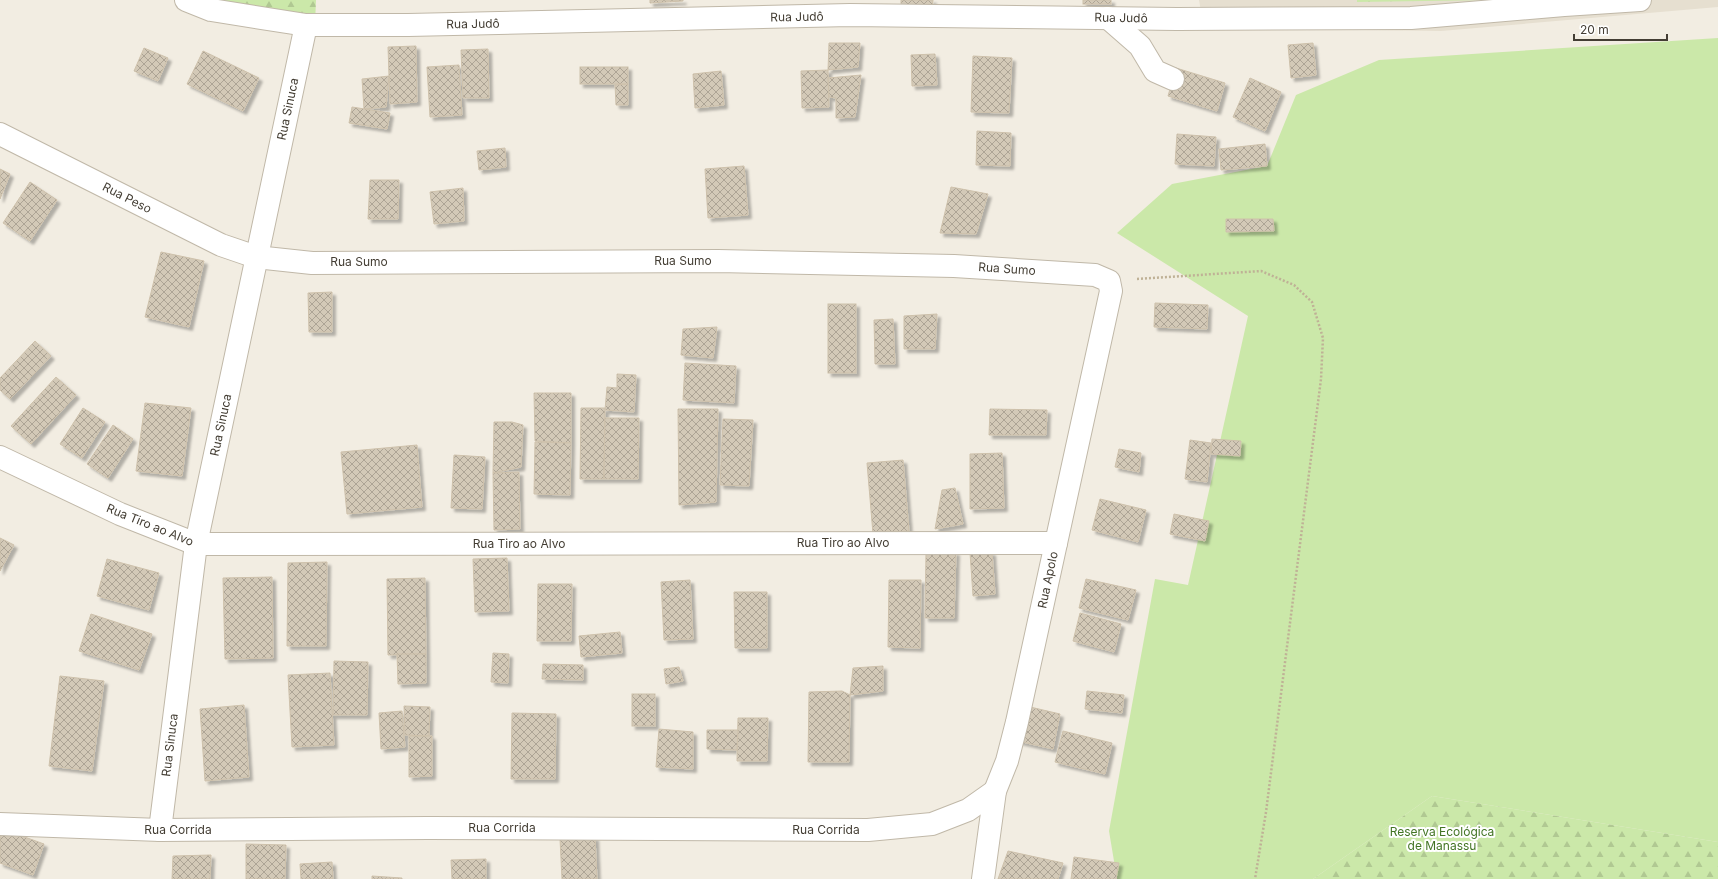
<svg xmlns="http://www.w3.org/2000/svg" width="1718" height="879" font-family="Inter,sans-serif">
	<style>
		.residential { fill: #e6dfd0 }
		.grass { fill: #cbe8a9 }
		.forest { fill: url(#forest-firs) }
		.building { fill: url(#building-cross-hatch); stroke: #cec1ab; filter: url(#shadow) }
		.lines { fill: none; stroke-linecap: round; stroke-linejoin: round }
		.street-casing { stroke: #c0b8a8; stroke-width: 24 }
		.path { stroke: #bfb196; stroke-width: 2.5; stroke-dasharray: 2 2; stroke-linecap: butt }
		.street { stroke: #fff; stroke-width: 22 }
		.labels { text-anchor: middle; stroke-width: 4; stroke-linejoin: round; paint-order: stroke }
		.street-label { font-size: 12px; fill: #433d33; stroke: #fff }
		.park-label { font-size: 12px; fill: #437525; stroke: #fff }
	</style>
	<defs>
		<pattern id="forest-firs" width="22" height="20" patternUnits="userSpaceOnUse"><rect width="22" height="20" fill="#cbe8a9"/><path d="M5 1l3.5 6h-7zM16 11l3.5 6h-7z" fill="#b0c892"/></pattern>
		<pattern id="building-cross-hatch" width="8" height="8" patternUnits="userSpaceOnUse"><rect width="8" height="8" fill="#d3c9b7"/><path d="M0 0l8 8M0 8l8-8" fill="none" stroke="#ada495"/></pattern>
		<filter id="shadow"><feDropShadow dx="3.5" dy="3.5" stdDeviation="1" flood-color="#0004"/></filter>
	</defs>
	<rect width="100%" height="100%" fill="#f2ede2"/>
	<!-- residential -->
	<polygon class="residential" points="1199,0 1718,0 1718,7 1441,31 1204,28"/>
	<!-- grass -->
	<polygon class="grass" points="1718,38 1718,842 1432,796 1313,879 1117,879 1109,831 1155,579 1188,585 1248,316 1117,233 1172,184 1267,166 1296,95 1379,60"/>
	<!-- forest -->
	<g class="forest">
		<polygon points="187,0 316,0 315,25"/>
		<polygon points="1357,0 1493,0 1357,2"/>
		<polygon points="1432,796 1718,842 1718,879 1313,879"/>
	</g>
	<!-- building -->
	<g class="building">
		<polygon points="650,0 683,0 683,1 650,3"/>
		<polygon points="901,0 933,0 932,9 901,9"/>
		<rect x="1083" y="0" width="28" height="4"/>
		<polygon points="829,43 860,43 858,67 828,70"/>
		<polygon points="1313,43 1316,75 1291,78 1288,45"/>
		<polygon points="416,46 417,102 390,104 388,47"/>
		<polygon points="144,48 168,58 158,81 134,71"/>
		<polygon points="488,49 489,98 463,98 461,50"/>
		<polygon points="203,51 259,78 243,111 187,84"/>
		<polygon points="935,54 937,85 912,86 911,55"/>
		<polygon points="973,56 1012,58 1009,113 971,112"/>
		<polygon points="459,65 462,115 430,117 427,67"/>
		<rect x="580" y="67" width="48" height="17"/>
		<polygon points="1176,68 1225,83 1217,111 1168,96"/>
		<polygon points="828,70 829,107 802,108 801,71"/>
		<polygon points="721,71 724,105 695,108 693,74"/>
		<polygon points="861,75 855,117 836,118 836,98 829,97 828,78"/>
		<polygon points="389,76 386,107 364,109 362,79"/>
		<polygon points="1250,78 1281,92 1265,131 1233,117"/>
		<polygon points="628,84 628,105 616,105 615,85"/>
		<polygon points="352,107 390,113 387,129 349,123"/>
		<polygon points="977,131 1011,133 1010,166 976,165"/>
		<polygon points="1177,134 1216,137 1214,166 1175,164"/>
		<polygon points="1265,144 1267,166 1221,170 1219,149"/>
		<polygon points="505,148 506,167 479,170 477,151"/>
		<polygon points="744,166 748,215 708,218 705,169"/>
		<polygon points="0,169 10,174 0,199"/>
		<polygon points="370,180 399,180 398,219 368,219"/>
		<polygon points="30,182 57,200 30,241 3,223"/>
		<polygon points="951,187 988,194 976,234 940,233"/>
		<polygon points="463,188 464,221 434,224 430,192"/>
		<polygon points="1226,219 1273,219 1274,231 1226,232"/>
		<polygon points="161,252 204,261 189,327 145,317"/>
		<polygon points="332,292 332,332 309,332 308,293"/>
		<polygon points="1155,303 1208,305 1207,329 1154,327"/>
		<rect x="828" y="304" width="28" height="69"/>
		<polygon points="937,314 935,349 904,349 904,316"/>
		<polygon points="893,319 895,364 875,364 874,320"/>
		<polygon points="717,327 713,358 681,355 683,329"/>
		<polygon points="35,341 51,356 10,399 0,390 0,378"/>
		<polygon points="685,363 736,366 734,403 683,400"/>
		<polygon points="617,374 636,375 634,412 605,410 607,387 617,388"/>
		<polygon points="56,377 76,395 31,444 11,426"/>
		<polygon points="534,393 571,393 571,443 535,441"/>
		<polygon points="145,403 191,408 182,476 136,471"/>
		<polygon points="83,408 105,422 82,458 60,444"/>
		<polygon points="581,408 605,408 604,479 580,479"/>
		<polygon points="678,409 718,409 716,502 679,505"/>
		<polygon points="990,409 1047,410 1046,435 989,435"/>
		<polygon points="605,418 639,418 638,479 604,479"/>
		<polygon points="723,419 753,420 749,486 720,485"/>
		<polygon points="494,422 512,422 523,425 521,467 493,473"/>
		<polygon points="113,425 133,439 108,478 87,464"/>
		<polygon points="1212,439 1241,441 1240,456 1211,454"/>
		<polygon points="1190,440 1211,443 1207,482 1185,479"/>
		<polygon points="535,442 571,443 570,495 534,494"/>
		<polygon points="417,445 422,507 347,514 341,452"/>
		<polygon points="1119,449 1141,453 1139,472 1115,467"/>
		<polygon points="1002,453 1004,508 970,509 970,454"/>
		<polygon points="454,455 485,457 482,509 451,508"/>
		<polygon points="903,460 909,531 873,534 867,463"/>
		<polygon points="519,472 520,529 494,530 493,473"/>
		<polygon points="955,488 963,524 935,529 942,490"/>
		<polygon points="1100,499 1146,510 1138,542 1092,530"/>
		<polygon points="1174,514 1209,521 1205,541 1170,534"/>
		<polygon points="0,538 14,545 0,571"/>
		<polygon points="926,552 956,552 954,618 925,618"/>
		<polygon points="992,552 995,594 973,596 970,553"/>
		<polygon points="507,558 509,611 475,612 473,559"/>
		<polygon points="107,559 159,573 149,610 97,596"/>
		<polygon points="327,562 326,646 287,646 288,563"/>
		<polygon points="272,577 273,658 225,659 223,578"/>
		<polygon points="425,578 426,654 388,655 387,579"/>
		<polygon points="1086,579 1136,590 1128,620 1079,608"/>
		<polygon points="690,580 693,639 664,640 661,582"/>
		<polygon points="889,580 921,580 920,648 888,647"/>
		<polygon points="538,584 572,584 571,641 537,641"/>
		<polygon points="734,592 767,592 767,648 735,648"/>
		<polygon points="1080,613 1121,624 1114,652 1073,641"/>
		<polygon points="91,614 152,634 139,670 79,651"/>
		<polygon points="620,632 622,653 581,657 579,636"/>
		<polygon points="493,653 509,654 508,683 491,682"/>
		<polygon points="397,654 426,654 426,683 398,684"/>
		<polygon points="334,661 368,662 367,715 333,715"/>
		<polygon points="543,664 583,665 583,680 542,679"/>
		<polygon points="883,666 883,691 850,695 853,668"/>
		<polygon points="679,667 683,681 666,684 664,669"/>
		<polygon points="330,673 334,745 292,747 288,675"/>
		<polygon points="60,676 104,681 92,771 49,766"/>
		<polygon points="842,691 850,695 849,762 808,762 809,692"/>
		<polygon points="1087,691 1124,695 1122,713 1085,709"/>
		<rect x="632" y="694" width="23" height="32"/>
		<polygon points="244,705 249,777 205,781 200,709"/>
		<polygon points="404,706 430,707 429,736 405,735"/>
		<polygon points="1026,706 1060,714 1053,749 1018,741"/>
		<polygon points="402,711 405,747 381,749 379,713"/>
		<polygon points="512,713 556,714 555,779 511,779"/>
		<polygon points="738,718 768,718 767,761 737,761"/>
		<polygon points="659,729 693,732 693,769 656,767"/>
		<polygon points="707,730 738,730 737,750 707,749"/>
		<polygon points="1063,731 1112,743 1105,774 1055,762"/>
		<polygon points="409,736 432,736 432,776 409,777"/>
		<polygon points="0,828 44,844 33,875 0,863"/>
		<polygon points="595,837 597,879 562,879 560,839"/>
		<polygon points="246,844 286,845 285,879 246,879"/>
		<polygon points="1008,851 1063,863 1058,879 998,879"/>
		<polygon points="211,855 210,879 172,879 173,856"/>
		<polygon points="1074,857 1119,863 1116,879 1071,879"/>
		<polygon points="486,859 486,879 452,879 451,860"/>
		<polygon points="332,862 333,879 301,879 300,864"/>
		<polygon points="372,876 402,878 402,879 372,879"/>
	</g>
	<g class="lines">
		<defs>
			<g id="street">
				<polyline points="186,0 211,10 306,25 408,25 850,15 1177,19 1411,18 1564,5 1640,0"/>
				<polyline points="1108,18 1140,46 1155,71 1173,79"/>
				<polyline points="0,134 221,245 256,257 312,263 718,261 954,266 1095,275 1109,281 1111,291 1017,722 1007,761 995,791 983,879"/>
				<polyline points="0,457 120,514 196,544 1056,543"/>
				<polyline points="0,824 160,830 428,828 868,830 932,824 968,810 995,791"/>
				<polyline points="160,830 196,544 306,25"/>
			</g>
		</defs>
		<!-- street casing -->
		<use href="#street" class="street-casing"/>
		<!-- path -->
		<polyline class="path" points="1137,279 1261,271 1294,285 1312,302 1323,338 1321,379 1266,812 1255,879"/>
		<!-- street -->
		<use href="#street" class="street"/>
	</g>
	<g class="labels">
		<!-- street labels -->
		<g class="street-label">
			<text transform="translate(797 17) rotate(-1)" y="4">Rua Judô</text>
			<text transform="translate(1121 18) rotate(1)" y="4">Rua Judô</text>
			<text transform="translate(473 24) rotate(-1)" y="4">Rua Judô</text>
			<text transform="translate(288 109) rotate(-78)" y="4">Rua Sinuca</text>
			<text transform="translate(127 198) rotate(27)" y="4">Rua Peso</text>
			<text x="683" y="265">Rua Sumo</text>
			<text x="359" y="266">Rua Sumo</text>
			<text transform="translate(1007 269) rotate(4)" y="4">Rua Sumo</text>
			<text transform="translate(221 425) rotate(-78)" y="4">Rua Sinuca</text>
			<text transform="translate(150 525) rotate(22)" y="4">Rua Tiro ao Alvo</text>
			<text x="843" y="547">Rua Tiro ao Alvo</text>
			<text x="519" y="548">Rua Tiro ao Alvo</text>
			<text transform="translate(1048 580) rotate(-78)" y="4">Rua Apolo</text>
			<text transform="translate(170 745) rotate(-83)" y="4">Rua Sinuca</text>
			<text x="502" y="832">Rua Corrida</text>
			<text x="178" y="834">Rua Corrida</text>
			<text x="826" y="834">Rua Corrida</text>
		</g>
		<!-- park labels -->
		<g class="park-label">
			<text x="1442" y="836">Reserva Ecológica<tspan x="1442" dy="14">de Manassu</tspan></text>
		</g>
	</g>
	<!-- scale -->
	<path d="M1574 34v6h93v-6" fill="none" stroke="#433d33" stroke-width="2"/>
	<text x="1580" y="34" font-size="12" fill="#433d33" stroke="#ffffff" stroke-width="3" paint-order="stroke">20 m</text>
</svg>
